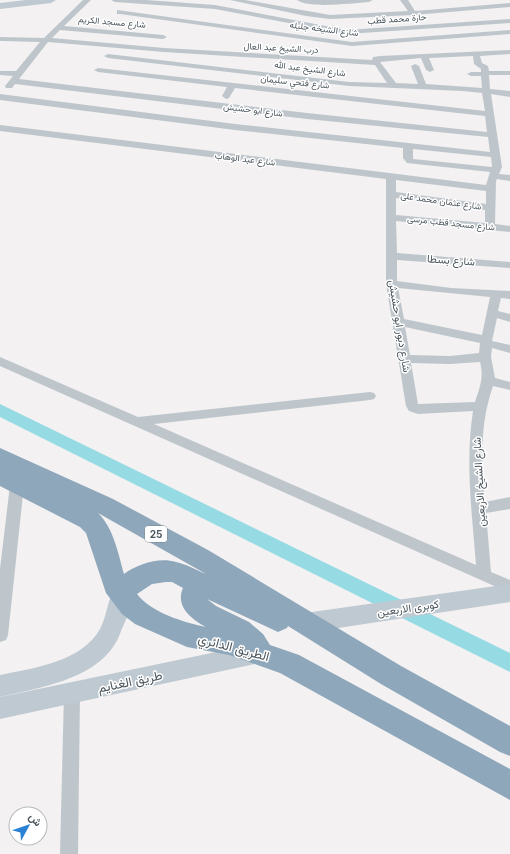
<svg xmlns="http://www.w3.org/2000/svg" width="510" height="854" font-family="Inter,Vazirmatn,sans-serif">
	<style>
		.lines { fill: none; stroke-linecap: round; stroke-linejoin: round }
		.canal { fill: #96dae4; fill-rule: evenodd }
		.street { fill: #bec6cc; fill-rule: evenodd }
		.secondary { fill: #bfc9d1; fill-rule: evenodd }
		.highway { fill: #8ea7bb; fill-rule: evenodd }
		.labels { text-anchor: middle; stroke-width: 3; stroke-linejoin: round; paint-order: stroke }
		.far-street-label { font-size: 9px; fill: #4b565d; stroke: #fff }
		.shield { fill: #fff; stroke: #81898e; stroke-width: 1 }
		.shield-label { font-size: 10px; font-weight: bold; fill: #4b565d }
		.street-label { font-size: 11px; fill: #4b565d; stroke: #fff }
		.near-street-label { font-size: 13px; fill: #4b565d; stroke: #fff }
	</style>
	<rect width="100%" height="100%" fill="#f3f1f1"/>
	<g class="lines">
		<!-- canal -->
		<polygon class="canal" points="0,404 510,653 510,672 0,417"/>
		<!-- street -->
		<g class="street">
			<path d="M 83,0 L 91,0 L 64,26 L 163,35 L 167,37 L 163,39 L 60,30 L 52,38 L 164,48 L 372,60 L 373,57 L 380,56 L 510,50 L 510,54 L 480,56 L 482,63 L 488,66 L 489,71 L 510,71 L 510,75 L 489,75 L 490,89 L 510,91 L 510,97 L 491,94 L 502,167 L 499,174 L 510,175 L 510,181 L 497,179 L 496,181 L 495,224 L 510,226 L 510,232 L 396,221 L 397,253 L 510,262 L 510,268 L 397,260 L 397,281 L 451,288 L 510,291 L 510,299 L 501,298 L 498,311 L 510,314 L 510,322 L 497,318 L 492,341 L 510,345 L 510,353 L 492,348 L 491,357 L 495,378 L 510,382 L 510,390 L 493,386 C 479,427 482,460 485,502 L 510,497 L 510,509 L 486,513 L 491,572 L 510,580 L 510,593 L 0,366 L 0,357 L 138,417 L 370,392 L 374,393 L 376,396 L 374,399 L 370,400 L 154,424 L 476,565 C 472,514 465,462 473,411 L 418,414 L 409,411 L 406,406 L 386,284 L 386,179 L 0,131 L 0,125 L 486,185 L 490,172 L 407,163 L 403,158 L 403,148 L 235,130 L 0,100 L 0,94 L 235,124 L 490,152 L 488,137 L 307,119 L 15,84 L 12,88 L 6,88 L 5,86 L 13,76 L 0,75 L 0,71 L 16,71 L 40,42 L 2,41 L 0,41 L 0,37 L 44,38 ZM 48,42 L 164,52 L 375,65 L 387,83 L 349,82 L 108,54 L 104,56 L 108,58 L 349,86 L 463,91 L 482,93 L 485,111 L 98,68 L 94,70 L 98,72 L 227,87 L 222,96 L 226,99 L 229,98 L 235,88 L 485,116 L 487,132 L 307,113 L 19,79 ZM 473,56 L 474,64 L 481,69 L 481,72 L 471,72 L 467,74 L 471,76 L 481,76 L 482,88 L 426,84 L 419,66 L 415,64 L 411,66 L 418,84 L 396,83 L 380,62 L 421,58 L 426,70 L 430,72 L 434,70 L 429,58 ZM 413,149 L 491,157 L 492,167 L 413,159 ZM 396,180 L 486,191 L 486,204 L 396,192 ZM 396,198 L 485,210 L 485,223 L 396,215 ZM 398,288 L 490,297 L 482,335 L 404,319 ZM 405,327 L 480,343 L 479,353 L 450,356 L 410,355 ZM 480,362 C 484,377 480,387 475,402 L 418,404 L 411,363 L 450,364 Z"/>
			<polygon points="111,0 146,0 215,5 347,30 510,19 510,23 347,34 215,9 115,2"/>
			<polygon points="230,0 245,0 330,15 408,11 400,0 408,0 415,11 510,3 510,7 413,15 330,19 306,16"/>
			<path d="M 297,0 L 373,0 L 369,2 C 354,3 309,9 297,0 Z"/>
			<polygon points="117,10 352,42 510,30 510,34 352,46 120,14 117,14"/>
			<polygon points="17,480 22,481 24,485 8,635 6,640 0,642 0,569 10,485 12,481"/>
			<polygon points="72,685 78,687 80,693 78,854 60,854 64,693 66,687"/>
		</g>
		<!-- secondary -->
		<g class="secondary">
			<polygon points="26,0 56,0 51,3 0,9 0,3"/>
			<polygon points="510,584 510,602 305,633 297,630 294,623 297,616 305,613"/>
			<path d="M 121,586 L 128,589 C 133,599 129,614 124,624 C 121,630 119,638 115,644 C 93,680 38,688 0,697 L 0,675 C 34,668 81,662 100,629 C 107,616 107,602 114,589 Z"/>
			<polygon points="260,643 268,646 271,653 268,660 260,663 0,719 0,697"/>
		</g>
		<!-- highway -->
		<path class="highway" d="M 0,448 L 113,499 L 208,550 L 401,666 L 510,726 L 510,756 L 500,752 L 381,684 L 288,626 L 287,628 L 278,632 L 207,599 L 216,606 L 249,622 L 263,634 L 270,645 L 299,655 L 510,769 L 510,800 L 280,673 L 229,655 L 187,647 L 135,624 L 122,614 L 106,593 L 86,533 L 80,527 L 0,486 L 0,467 L 2,468 L 0,467 ZM 98,513 L 206,574 C 196,570 186,564 176,562 C 159,557 138,564 124,574 C 118,553 114,529 98,513 ZM 166,582 L 172,582 L 183,588 C 175,606 191,619 206,627 C 183,622 152,613 137,594 L 152,584 Z"/>
	</g>
	<g class="labels">
		<!-- far-street labels -->
		<g class="far-street-label">
			<text transform="translate(397 19) rotate(-4)" y="3">حارة محمد قطب</text>
			<text transform="translate(112 22) rotate(5)" y="3">شارع مسجد الكريم</text>
			<text transform="translate(324 29) rotate(7)" y="3">شارع الشيخه جليله</text>
			<text transform="translate(281 48) rotate(3)" y="3">درب الشيخ عبد العال</text>
			<text transform="translate(310 69) rotate(7)" y="3">شارع الشيخ عبد الله</text>
			<text transform="translate(295 82) rotate(6)" y="3">شارع فتحي سليمان</text>
			<text transform="translate(253 110) rotate(7)" y="3">شارع ابو حشيش</text>
			<text transform="translate(245 159) rotate(7)" y="3">شارع عبد الوهاب</text>
			<text transform="translate(441 201) rotate(8)" y="3">شارع عثمان محمد على</text>
			<text transform="translate(451 223) rotate(6)" y="3">شارع مسجد قطب مرسى</text>
		</g>
		<!-- shield labels -->
		<rect class="shield" x="145" y="526" width="22" height="16" rx="3"/>
		<g class="shield-label">
			<text x="156" y="538">25</text>
		</g>
		<!-- street labels -->
		<g class="street-label">
			<text transform="translate(451 260) rotate(4)" y="4">شارع بسطا</text>
			<text transform="translate(400 326) rotate(81)" y="4">شارع دبور ابو حشيش</text>
			<text transform="translate(479 482) rotate(-93)" y="4">شارع الشيخ الاربعين</text>
			<text transform="translate(408 608) rotate(-8)" y="4">كوبرى الاربعين</text>
		</g>
		<!-- near-street labels -->
		<g class="near-street-label">
			<text transform="translate(234 647) rotate(15)" y="5">الطريق الدائري</text>
			<text transform="translate(130 681) rotate(-12)" y="5">طريق الغنايم</text>
		</g>
	</g>
	<!-- north arrow -->
	<g transform="translate(28 826) rotate(50)"><circle r="19" fill="#ffffff" stroke="#b7bbbe"/>
	<path d="M0-3L7 15L0 10L-7 15Z" fill="#2b82d4"/>
	<text y="-6" font-size="11" font-weight="bold" text-anchor="middle" fill="#4b565d">ش</text>
	</g>
</svg>
